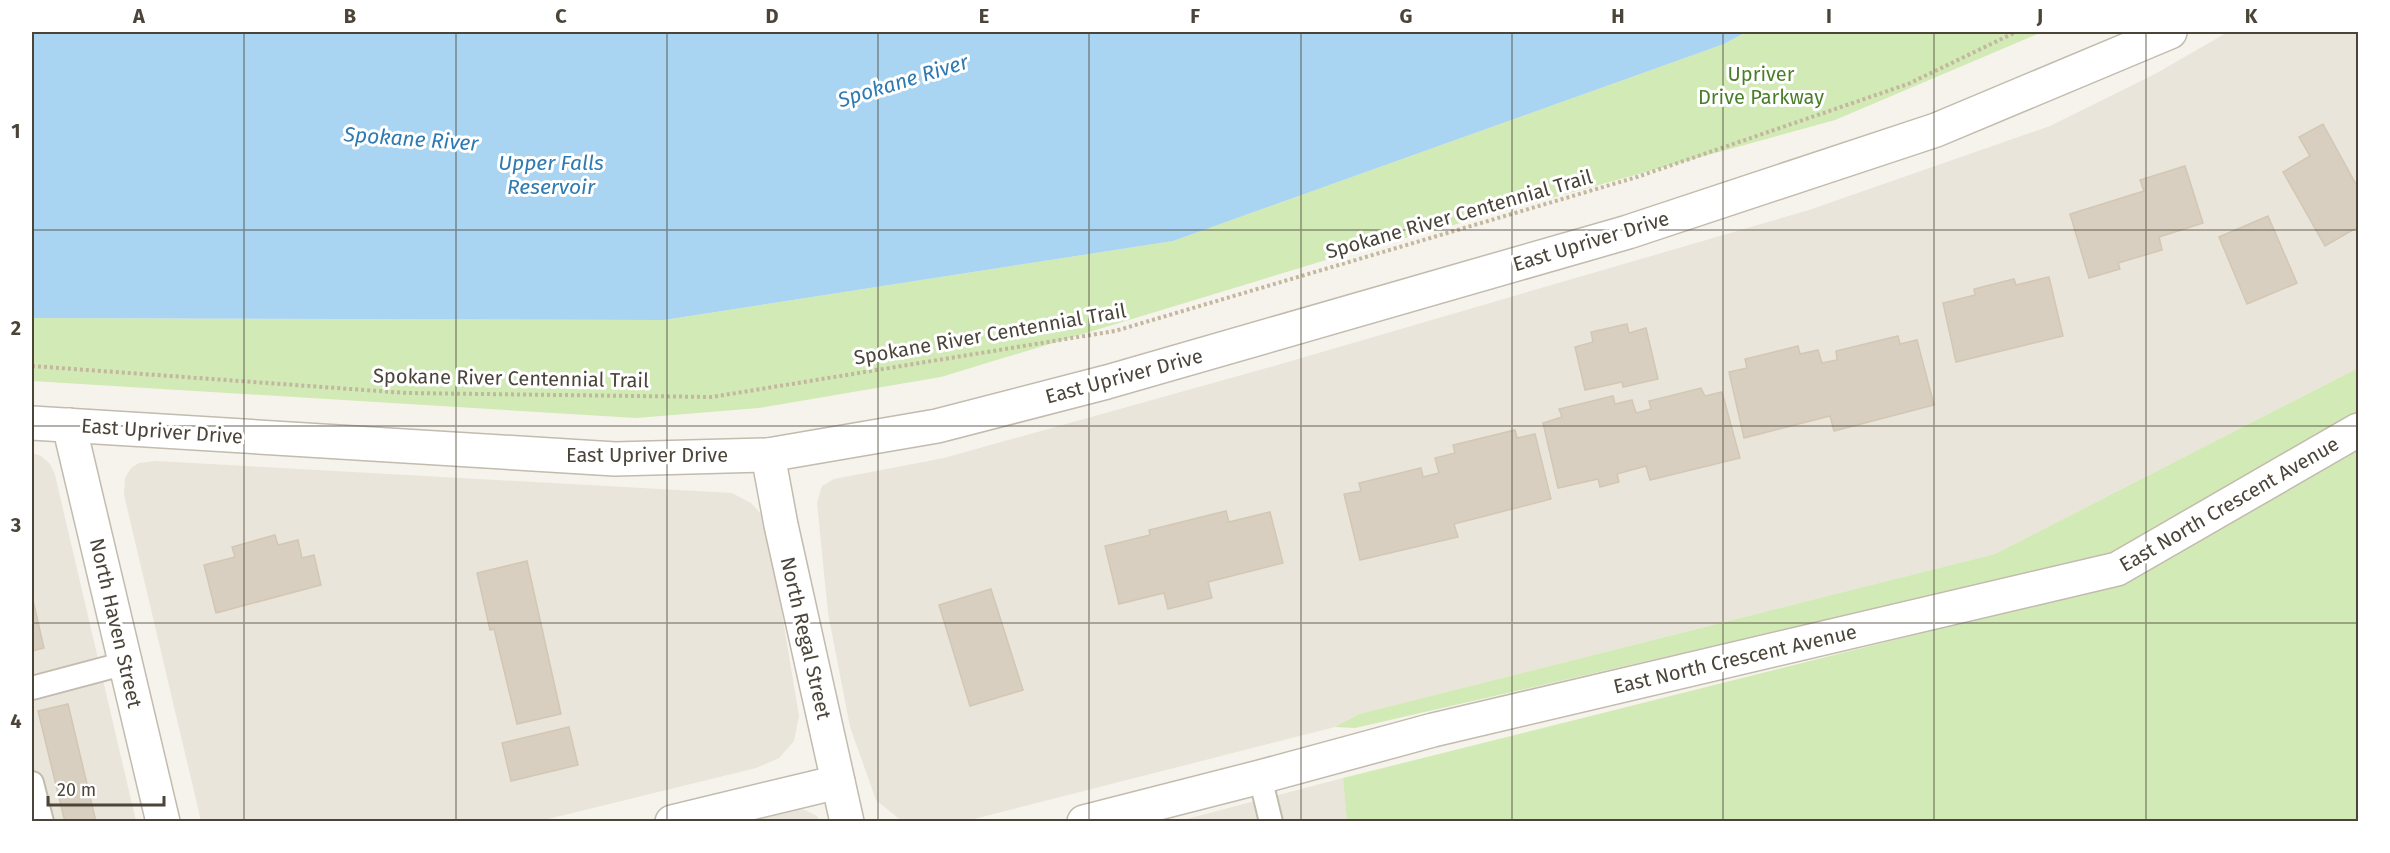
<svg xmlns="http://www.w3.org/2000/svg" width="2390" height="853" font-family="'Fira Sans',sans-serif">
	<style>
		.residential { fill: #eae5da }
		.green { fill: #d2eab5 }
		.water { fill: #a9d4f2 }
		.building { fill: #d8cfc1; stroke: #d3c7b4; stroke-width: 1.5 }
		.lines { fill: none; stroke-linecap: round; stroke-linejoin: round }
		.service-casing { stroke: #c2bbae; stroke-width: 26 }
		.minor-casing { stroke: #c2bbae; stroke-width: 36 }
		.tertiary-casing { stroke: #c2bbae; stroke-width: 36 }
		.path { stroke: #c4b79f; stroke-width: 4; stroke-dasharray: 3 3; stroke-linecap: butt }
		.service { stroke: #fff; stroke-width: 22 }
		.minor { stroke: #fff; stroke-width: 33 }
		.tertiary { stroke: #fff; stroke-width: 33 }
		.grid { fill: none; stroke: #4b4439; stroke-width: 1.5; stroke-opacity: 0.55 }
		.labels { text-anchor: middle; stroke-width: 6; stroke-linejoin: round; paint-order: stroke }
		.park-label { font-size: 20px; fill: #4a7f2a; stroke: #fff }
		.street-label { font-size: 20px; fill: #4b4439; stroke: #fff }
		.water-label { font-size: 21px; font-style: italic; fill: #2e7ab2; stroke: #fff }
		.neatline { fill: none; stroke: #4b4439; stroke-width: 2 }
		.grid-label { font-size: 20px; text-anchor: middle; font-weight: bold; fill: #4b4439 }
	</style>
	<rect width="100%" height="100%" fill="#f6f3ec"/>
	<!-- residential -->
	<g class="residential">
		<polygon points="2228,32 2358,32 2358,368 1995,554 1359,714 1335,727 966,821 906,822 898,818 876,800 850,727 828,613 817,503 822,486 834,479 944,458 1274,366 1809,210 2050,126 2155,74"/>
		<polygon points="32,453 41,456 50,464 55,475 136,821 32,821"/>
		<polygon points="156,461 732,493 751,503 763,516 769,535 799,716 794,741 779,758 756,768 540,821 201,821 124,495 125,478 131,468 139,463"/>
		<polygon points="1343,778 1347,821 1179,821"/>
		<polygon points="791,807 805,810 817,816 820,821 735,822"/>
	</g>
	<!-- green -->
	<g class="green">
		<polygon points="1746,32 2042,32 1835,120 1326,260 941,377 759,408 636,418 32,381 32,318 664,320 1173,241 1724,44"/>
		<polygon points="2358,368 2358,413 2112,554 1355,728 1335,727 1359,714 1995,554"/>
		<polygon points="2358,449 2358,821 1347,822 1343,778 2122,583"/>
	</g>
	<!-- water -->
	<polygon class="water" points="32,32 1746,32 1724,44 1173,241 664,320 32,318"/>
	<!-- building -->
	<g class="building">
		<polygon points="2323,124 2358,188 2358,227 2325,246 2283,172 2310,156 2299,137"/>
		<polygon points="2185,166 2203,223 2159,237 2162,250 2118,263 2120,269 2089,278 2070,214 2144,191 2140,180"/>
		<polygon points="2268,216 2297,283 2247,304 2219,237"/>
		<polygon points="2049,277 2063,336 1956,362 1943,303 1975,295 1974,289 2014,279 2016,285"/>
		<polygon points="1627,324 1629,333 1646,328 1658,379 1623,387 1622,382 1585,390 1575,347 1593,342 1591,332"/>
		<polygon points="1898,336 1900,344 1917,340 1934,405 1834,431 1830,416 1744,438 1729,372 1747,368 1745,359 1798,346 1800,354 1818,350 1822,363 1837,360 1836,351"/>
		<polygon points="1701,388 1705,396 1722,392 1740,458 1650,480 1646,466 1617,474 1619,482 1600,487 1598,479 1558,488 1543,423 1562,417 1559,409 1613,396 1615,404 1632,400 1636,413 1651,409 1649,401"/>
		<polygon points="1515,430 1517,438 1535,434 1551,499 1454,524 1458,537 1360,560 1344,494 1361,491 1359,483 1421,468 1423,477 1439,473 1435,458 1455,453 1453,445"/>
		<polygon points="1226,511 1229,522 1270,512 1283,563 1208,582 1212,598 1168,609 1164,593 1119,604 1105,546 1150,535 1149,530"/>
		<polygon points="275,535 278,545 298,540 302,558 314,555 321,585 216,613 204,565 235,557 232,547"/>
		<polygon points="527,561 561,714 517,724 494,629 490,630 477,573"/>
		<polygon points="991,589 1023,690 970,706 939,605"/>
		<polygon points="32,596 44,648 32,651"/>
		<polygon points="68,704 96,822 65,822 38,711"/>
		<polygon points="569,727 578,765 511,781 502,743"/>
	</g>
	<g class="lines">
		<defs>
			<g id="service">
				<polyline points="32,688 126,663"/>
				<polyline points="1260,777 1271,822"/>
				<polyline points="32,783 42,822"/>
			</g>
			<g id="minor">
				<polyline points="69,425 163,822"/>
				<polyline points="768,455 781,525 847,822"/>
				<polyline points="672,822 838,782"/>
				<polyline points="1084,822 1260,777 1433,730 2117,569 2358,430"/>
			</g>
			<polyline id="tertiary" points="32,423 615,459 768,455 937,426 1107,382 1628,232 1936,130 2170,32"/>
		</defs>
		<!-- service casing -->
		<use href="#service" class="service-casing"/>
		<!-- minor casing -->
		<use href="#minor" class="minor-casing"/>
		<!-- tertiary casing -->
		<use href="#tertiary" class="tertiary-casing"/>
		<!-- path -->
		<polyline class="path" points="32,366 406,393 712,397 1115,331 1637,177 1908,84 2016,32"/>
		<!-- service -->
		<use href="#service" class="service"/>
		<!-- minor -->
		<use href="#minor" class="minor"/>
		<!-- tertiary -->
		<use href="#tertiary" class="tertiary"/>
	</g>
	<!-- grid -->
	<path class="grid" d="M 244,32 L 244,822M 456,32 L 456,822M 667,32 L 667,822M 878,32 L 878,822M 1089,32 L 1089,822M 1301,32 L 1301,822M 1512,32 L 1512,822M 1723,32 L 1723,822M 1934,32 L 1934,822M 2146,32 L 2146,822M 32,230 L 2358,230M 32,426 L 2358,426M 32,623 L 2358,623"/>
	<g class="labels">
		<!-- park labels -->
		<g class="park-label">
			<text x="1761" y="81">Upriver<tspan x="1761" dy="23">Drive Parkway</tspan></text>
		</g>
		<!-- street labels -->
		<g class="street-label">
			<text transform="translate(1459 214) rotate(-16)" y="7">Spokane River Centennial Trail</text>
			<text transform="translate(1591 241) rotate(-17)" y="7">East Upriver Drive</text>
			<text transform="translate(990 334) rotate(-10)" y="7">Spokane River Centennial Trail</text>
			<text transform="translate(1124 376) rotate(-15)" y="7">East Upriver Drive</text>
			<text transform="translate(511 378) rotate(1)" y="7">Spokane River Centennial Trail</text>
			<text transform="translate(162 431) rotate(4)" y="7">East Upriver Drive</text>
			<text x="647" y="462">East Upriver Drive</text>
			<text transform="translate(2229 504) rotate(-30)" y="7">East North Crescent Avenue</text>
			<text transform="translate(116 623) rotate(77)" y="7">North Haven Street</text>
			<text transform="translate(806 638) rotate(77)" y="7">North Regal Street</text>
			<text transform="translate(1735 659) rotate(-13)" y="7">East North Crescent Avenue</text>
		</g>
		<!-- water labels -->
		<g class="water-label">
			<text transform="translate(903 81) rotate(-17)" y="7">Spokane River</text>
			<text transform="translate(411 139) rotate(4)" y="7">Spokane River</text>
			<text x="551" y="170">Upper Falls<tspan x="551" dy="24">Reservoir</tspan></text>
		</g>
	</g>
	<!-- border -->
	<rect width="2390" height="853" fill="none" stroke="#ffffff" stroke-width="66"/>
	<!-- scale -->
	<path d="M48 796v9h116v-9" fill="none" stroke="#4b4439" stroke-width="3"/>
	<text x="57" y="796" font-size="18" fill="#4b4439" stroke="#ffffff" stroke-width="4.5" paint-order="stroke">20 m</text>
	<rect x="33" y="33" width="2324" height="787" class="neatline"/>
	<g class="grid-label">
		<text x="139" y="23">A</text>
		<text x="350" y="23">B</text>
		<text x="561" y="23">C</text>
		<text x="772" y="23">D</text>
		<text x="984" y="23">E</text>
		<text x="1195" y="23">F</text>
		<text x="1406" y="23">G</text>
		<text x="1618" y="23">H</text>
		<text x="1829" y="23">I</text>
		<text x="2040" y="23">J</text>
		<text x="2251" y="23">K</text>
		<text x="16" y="138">1</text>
		<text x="16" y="335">2</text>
		<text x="16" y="532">3</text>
		<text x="16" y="728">4</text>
	</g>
</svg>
